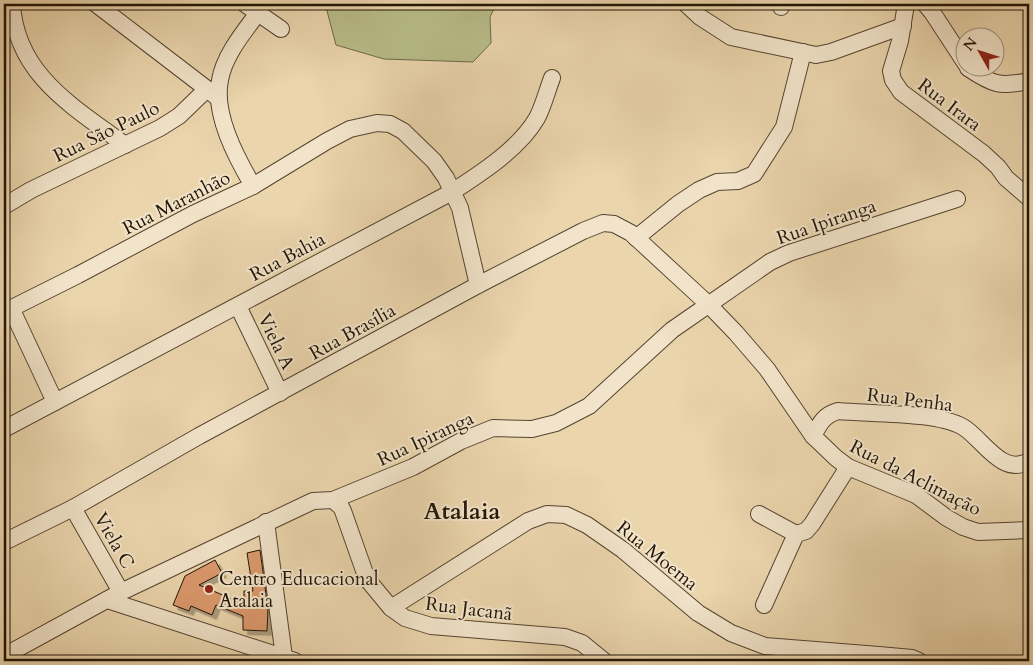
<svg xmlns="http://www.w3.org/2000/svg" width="1033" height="665" font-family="Cardo,serif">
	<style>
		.green { fill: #b8bd89; stroke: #6c6948 }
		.building { fill: #db996d; stroke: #211506; filter: url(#shadow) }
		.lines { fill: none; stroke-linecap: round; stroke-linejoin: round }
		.minor-casing { stroke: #544530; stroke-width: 18 }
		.minor { stroke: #f2e4ca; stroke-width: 16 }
		.poi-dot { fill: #8f2418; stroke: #f2e4ca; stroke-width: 2 }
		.labels { text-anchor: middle; stroke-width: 4; stroke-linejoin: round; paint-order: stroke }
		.street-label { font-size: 19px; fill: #211506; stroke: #f2e4ca }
		.poi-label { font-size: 19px; fill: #211506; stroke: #f2e4ca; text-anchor: start }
		.district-label { font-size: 24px; font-weight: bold; fill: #211506; stroke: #f2e4ca }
	</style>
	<defs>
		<filter id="shadow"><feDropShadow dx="4.5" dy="4.5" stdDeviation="0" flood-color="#0004"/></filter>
	</defs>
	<rect width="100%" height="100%" fill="#ebd5ad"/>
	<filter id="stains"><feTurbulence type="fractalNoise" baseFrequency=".004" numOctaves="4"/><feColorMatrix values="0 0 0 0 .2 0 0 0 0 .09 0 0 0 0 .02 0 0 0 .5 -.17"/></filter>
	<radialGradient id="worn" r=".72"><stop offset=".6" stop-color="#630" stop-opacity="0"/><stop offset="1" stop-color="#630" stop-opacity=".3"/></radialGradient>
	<!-- green -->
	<polygon class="green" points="349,4 496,4 490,17 491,43 473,62 384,59 336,45 326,7"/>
	<!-- building -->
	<polygon class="building" points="260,550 268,609 267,631 243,630 243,616 216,605 212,615 191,606 189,611 173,605 185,576 215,560 222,573 199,585 244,604 244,591 253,591 247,553"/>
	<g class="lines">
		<defs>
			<g id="minor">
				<path d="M 12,4 C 16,75 74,107 125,145"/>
				<polyline points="96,4 207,89"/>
				<polyline points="245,4 281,29"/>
				<polyline points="686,4 700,17 731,37 816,55 831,52 903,26"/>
				<polyline points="906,4 900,41 891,71 893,80 901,92 984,154 998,167 1006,178 1029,198"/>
				<polyline points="925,4 932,12 966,64"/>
				<polyline points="781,7 781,4"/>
				<path d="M 968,68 C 993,85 1000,87 1029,81"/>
				<path d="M 253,186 C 236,157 213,114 220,80 C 224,56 243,33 258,13"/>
				<polyline points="4,206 31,190 160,128 179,116 207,89 218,98"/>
				<polyline points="636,238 678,204 699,190 717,182 738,181 754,174 784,127 803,52"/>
				<polyline points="238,306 280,393"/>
				<polyline points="11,308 55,402"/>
				<polyline points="4,312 78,275 193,214 253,186 327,141 350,129 377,123 390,124 403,131 434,161 446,178 460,208 478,285"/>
				<path d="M 4,429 L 452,192 C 481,173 519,149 537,118 C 543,107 547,91 552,78"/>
				<path d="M 813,436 C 820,423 824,415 838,411 C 871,414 937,412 963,427 C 983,439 1002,477 1029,461"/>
				<polyline points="333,500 341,507 343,511 367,579 391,608 405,618 431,626 565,637 582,643 604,661"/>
				<polyline points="73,508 121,592"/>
				<polyline points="759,514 796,534"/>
				<polyline points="266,522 284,657 290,661"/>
				<polyline points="4,542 73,508 199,436 478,285 583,231 603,223 614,224 631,233 708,304 736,333 767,369 813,436 836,458 848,467 916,495 947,518 963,527 978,532 1029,530"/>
				<polyline points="107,600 295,661"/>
				<polyline points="764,605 796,534 806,531 812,524 848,467"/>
				<polyline points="391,608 528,521 547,514 566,515 587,525 623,550 698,613 731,633 765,646 879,655 912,658 919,661"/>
				<polyline points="4,656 121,592 313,501 333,500 413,467 461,441 493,428 532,429 556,423 589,406 672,330 770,262 789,253 957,199"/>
			</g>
		</defs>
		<!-- minor casing -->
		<use href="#minor" class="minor-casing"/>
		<!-- minor -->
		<use href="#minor" class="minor"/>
	</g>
	<!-- markers -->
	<circle class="poi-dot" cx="209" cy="589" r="5"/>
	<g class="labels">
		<!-- street labels -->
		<g class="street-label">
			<text transform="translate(950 104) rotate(37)" y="7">Rua Irara</text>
			<text transform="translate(106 131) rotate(-26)" y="7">Rua São Paulo</text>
			<text transform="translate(176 202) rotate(-27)" y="7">Rua Maranhão</text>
			<text transform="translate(826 221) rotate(-19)" y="7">Rua Ipiranga</text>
			<text transform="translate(287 256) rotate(-28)" y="7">Rua Bahia</text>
			<text transform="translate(352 331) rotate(-29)" y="7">Rua Brasília</text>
			<text transform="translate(277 341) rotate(64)" y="7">Viela A</text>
			<text transform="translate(910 399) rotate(7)" y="7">Rua Penha</text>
			<text transform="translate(425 438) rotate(-25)" y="7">Rua Ipiranga</text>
			<text transform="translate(916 477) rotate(27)" y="7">Rua da Aclimação</text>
			<text transform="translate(115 540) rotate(60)" y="7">Viela C</text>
			<text transform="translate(658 555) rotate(39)" y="7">Rua Moema</text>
			<text transform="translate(469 608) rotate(7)" y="7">Rua Jacanã</text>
		</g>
		<!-- poi labels -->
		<g class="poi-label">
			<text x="219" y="585">Centro Educacional<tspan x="219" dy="22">Atalaia</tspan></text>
		</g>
		<!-- district labels -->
		<g class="district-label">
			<text x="462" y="519">Atalaia</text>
		</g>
	</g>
	<!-- margin -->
	<rect width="1033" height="665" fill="none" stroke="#ebd5ad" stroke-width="20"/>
	<rect x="5" y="5" width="1023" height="655" fill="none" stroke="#211506" stroke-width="2.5"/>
	<rect x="10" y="10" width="1013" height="645" fill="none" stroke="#211506"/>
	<!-- north arrow -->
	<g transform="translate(980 52) rotate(309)"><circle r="24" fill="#f2e4ca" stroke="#9e917c"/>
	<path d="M0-4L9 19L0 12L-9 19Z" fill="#8f2418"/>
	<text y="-8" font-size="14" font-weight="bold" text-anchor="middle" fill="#211506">N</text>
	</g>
	<rect width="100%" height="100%" filter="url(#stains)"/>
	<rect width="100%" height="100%" fill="url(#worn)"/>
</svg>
